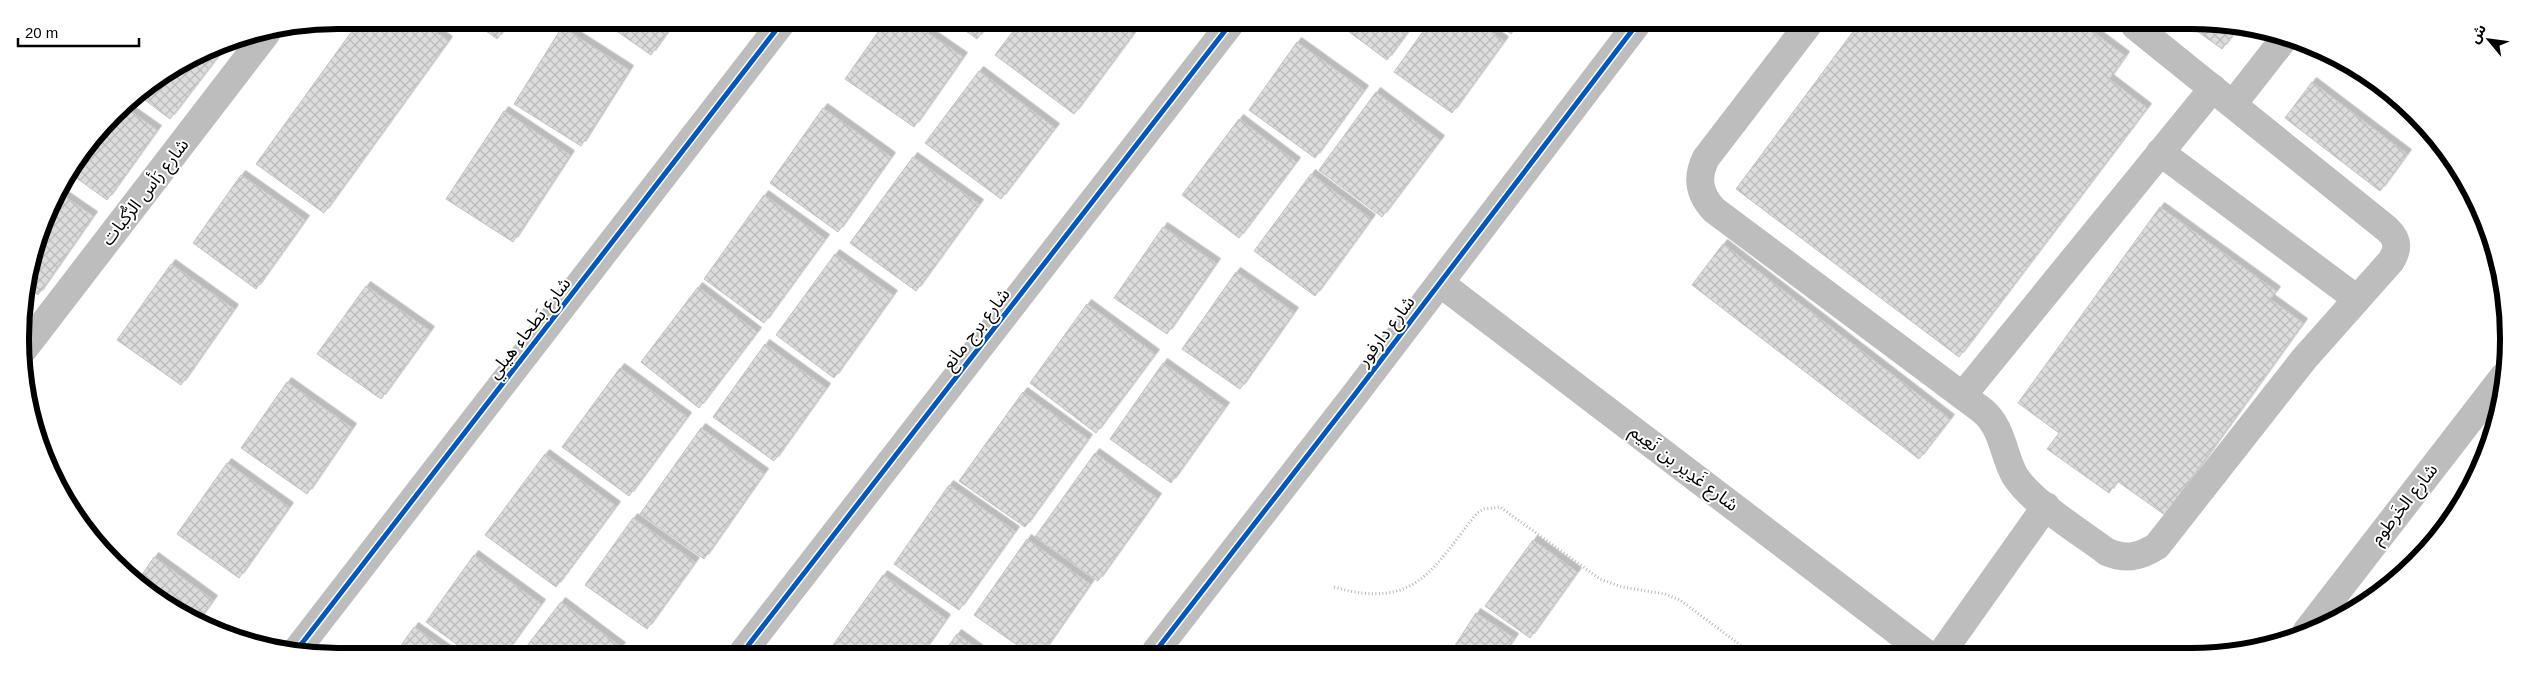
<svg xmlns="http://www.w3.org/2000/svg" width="2529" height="677" font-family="Helvetica,'Noto Sans Arabic',sans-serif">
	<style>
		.building { fill: url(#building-cross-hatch); stroke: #c4c4c4; filter: url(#shadow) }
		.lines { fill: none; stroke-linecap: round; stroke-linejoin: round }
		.path { stroke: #b8b8b8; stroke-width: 3; stroke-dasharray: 1 2.5; stroke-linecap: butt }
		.minor { stroke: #bdbdbd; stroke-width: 28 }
		.cycleway-casing { stroke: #fff; stroke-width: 8 }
		.cycleway { stroke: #0057b8; stroke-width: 5 }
		.labels { text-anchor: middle; stroke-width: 4; stroke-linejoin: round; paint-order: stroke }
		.street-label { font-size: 18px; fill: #000; stroke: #fff }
		.rim { fill: none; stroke: #000; stroke-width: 6 }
	</style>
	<defs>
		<pattern id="building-cross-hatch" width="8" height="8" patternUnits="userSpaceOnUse" patternTransform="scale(1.25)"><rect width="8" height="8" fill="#dcdcdc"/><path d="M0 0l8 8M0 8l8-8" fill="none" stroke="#bbb"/></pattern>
		<filter id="shadow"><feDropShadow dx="4.5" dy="-4.5" stdDeviation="0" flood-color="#0004"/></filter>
	</defs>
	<rect width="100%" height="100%" fill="#fff"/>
	<!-- building -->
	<g class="building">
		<polygon points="360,20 420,20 448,41 324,213 256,164"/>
		<polygon points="471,20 510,21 497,39"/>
		<polygon points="602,21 675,21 651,55"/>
		<polygon points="885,22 912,22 963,57 914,127 845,79"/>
		<polygon points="953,22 989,22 977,39"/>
		<polygon points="1020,22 1118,22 1133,34 1074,114 995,55"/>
		<polygon points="1337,23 1414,23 1387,60"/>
		<polygon points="1429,23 1480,24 1504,41 1452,113 1394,72"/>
		<polygon points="1497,24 1518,24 1511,34"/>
		<polygon points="1858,25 2085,26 2125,56 2109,79 2147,108 1959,357 1736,189"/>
		<polygon points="2190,26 2239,26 2222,49"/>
		<polygon points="562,27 629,70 581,146 514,104"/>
		<polygon points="1297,42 1364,90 1315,158 1249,110"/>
		<polygon points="221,43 225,47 170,119 137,94"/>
		<polygon points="979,71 1055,128 1001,199 925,143"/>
		<polygon points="2312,82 2407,154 2380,191 2285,118"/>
		<polygon points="1376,92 1440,140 1382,217 1319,170"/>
		<polygon points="123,106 157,130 107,200 71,174"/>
		<polygon points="823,108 891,157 838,232 770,183"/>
		<polygon points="504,111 570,155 513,242 446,199"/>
		<polygon points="1239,119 1296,162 1239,238 1182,195"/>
		<polygon points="913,157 979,204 916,291 850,243"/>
		<polygon points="1311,174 1371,219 1315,296 1254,251"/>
		<polygon points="241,175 305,220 256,289 193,243"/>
		<polygon points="58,192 93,216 38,295 28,288 53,198"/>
		<polygon points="764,195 825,239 764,323 704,279"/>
		<polygon points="2160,207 2276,291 2270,299 2303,323 2165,515 2117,481 2109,493 2047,449 2059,433 2018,403"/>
		<polygon points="1163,227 1216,263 1167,334 1114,298"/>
		<polygon points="1723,244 1950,419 1919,459 1692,285"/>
		<polygon points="835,254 893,295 834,378 776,335"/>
		<polygon points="171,264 234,309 181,385 117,340"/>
		<polygon points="1236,272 1294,312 1240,389 1182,349"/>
		<polygon points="366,286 430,331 381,399 317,354"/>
		<polygon points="698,287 757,332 699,408 641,362"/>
		<polygon points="1087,304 1155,354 1096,433 1030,383"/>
		<polygon points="765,344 826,388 774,461 713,417"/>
		<polygon points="1163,363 1225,407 1171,483 1110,439"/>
		<polygon points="620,368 687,417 629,496 562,447"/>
		<polygon points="287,382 352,428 307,494 241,448"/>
		<polygon points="1023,392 1088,439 1025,527 959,481"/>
		<polygon points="701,428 764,473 704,559 640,514"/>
		<polygon points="1095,453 1157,498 1098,581 1035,537"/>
		<polygon points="545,454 616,506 556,587 485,535"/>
		<polygon points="227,463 289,507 239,578 177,534"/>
		<polygon points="949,485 1015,531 959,610 894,564"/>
		<polygon points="633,518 695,562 647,629 585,585"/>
		<polygon points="1027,539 1090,584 1043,652 1027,652 974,615"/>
		<polygon points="1533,540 1577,572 1530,638 1485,606"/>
		<polygon points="474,555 541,604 507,651 466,651 426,622"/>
		<polygon points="154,557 213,600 198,621 179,614 139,579"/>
		<polygon points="883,575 946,619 923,652 828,652"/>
		<polygon points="561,602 621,647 617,652 523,651"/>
		<polygon points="1476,613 1514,638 1504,653 1456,653 1452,650"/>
		<polygon points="414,627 448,651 397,651"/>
		<polygon points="957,634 982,652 944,652"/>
	</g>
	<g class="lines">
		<!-- path -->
		<path class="path" d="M 1334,587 C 1416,611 1433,568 1477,513 L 1484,509 L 1500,507 L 1600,579 L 1622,587 L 1665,594 L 1680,600 L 1751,653"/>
		<!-- minor -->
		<g class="minor">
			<path d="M 1808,25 L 1706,158 C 1696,178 1699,194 1714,210 L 1983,411 C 2003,428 2003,455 2015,476 C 2031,502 2082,533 2107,552 C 2126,560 2140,557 2157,546 L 2304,359 L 2391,261 C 2399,248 2398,239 2387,229 L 2135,26"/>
			<polyline points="2233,104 2284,39"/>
			<polyline points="2160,152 2357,299"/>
			<polyline points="1440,283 1927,654"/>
			<polyline points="24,349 266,34"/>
			<polyline points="1963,395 2213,88"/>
			<polyline points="2306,632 2503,377"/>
			<polyline points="296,651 783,21"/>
			<polyline points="743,652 1231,23"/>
			<polyline points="1155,652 1356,393 1637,24"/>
			<polyline points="1941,654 2046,506"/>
		</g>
		<defs>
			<g id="cycleway">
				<polyline points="296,651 783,21"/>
				<polyline points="743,652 1231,23"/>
				<polyline points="1155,652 1356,393 1637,24"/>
			</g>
		</defs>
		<!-- cycleway casing -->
		<use href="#cycleway" class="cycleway-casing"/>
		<!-- cycleway -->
		<use href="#cycleway" class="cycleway"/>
	</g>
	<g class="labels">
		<!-- street labels -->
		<g class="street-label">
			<text transform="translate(145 192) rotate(-52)" y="6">شارع رَأس الرُّكبات</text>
			<text transform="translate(529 328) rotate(-52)" y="6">شارع بَطحاء هيلي</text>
			<text transform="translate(976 329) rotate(-52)" y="6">شارع برج مانع</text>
			<text transform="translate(1386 331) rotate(-53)" y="6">شارع دارفور</text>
			<text transform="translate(1684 468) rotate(37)" y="6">شارع غَدِير بن نَعِيم</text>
			<text transform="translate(2404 504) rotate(-52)" y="6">شارع الخَرطوم</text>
		</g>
	</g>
	<!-- crop -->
	<path d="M0 0H2529V677H0ZM338 29H2191A309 309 0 0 1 2500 338V339A309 309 0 0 1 2191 648H338A309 309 0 0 1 29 339V338A309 309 0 0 1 338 29Z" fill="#fff" fill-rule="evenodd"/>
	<path class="rim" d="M338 29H2191A309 309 0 0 1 2500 338V339A309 309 0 0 1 2191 648H338A309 309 0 0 1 29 339V338A309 309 0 0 1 338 29Z"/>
	<!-- north arrow -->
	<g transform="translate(2489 40) rotate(299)" stroke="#ffffff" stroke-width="4" paint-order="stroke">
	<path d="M0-4L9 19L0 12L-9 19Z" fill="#000000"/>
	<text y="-8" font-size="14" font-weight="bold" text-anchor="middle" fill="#000000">ش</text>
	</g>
	<!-- scale -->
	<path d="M18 38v8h121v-8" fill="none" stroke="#000000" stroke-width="2.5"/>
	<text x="25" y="38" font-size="15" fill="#000000" stroke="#ffffff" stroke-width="4" paint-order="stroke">20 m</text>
</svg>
